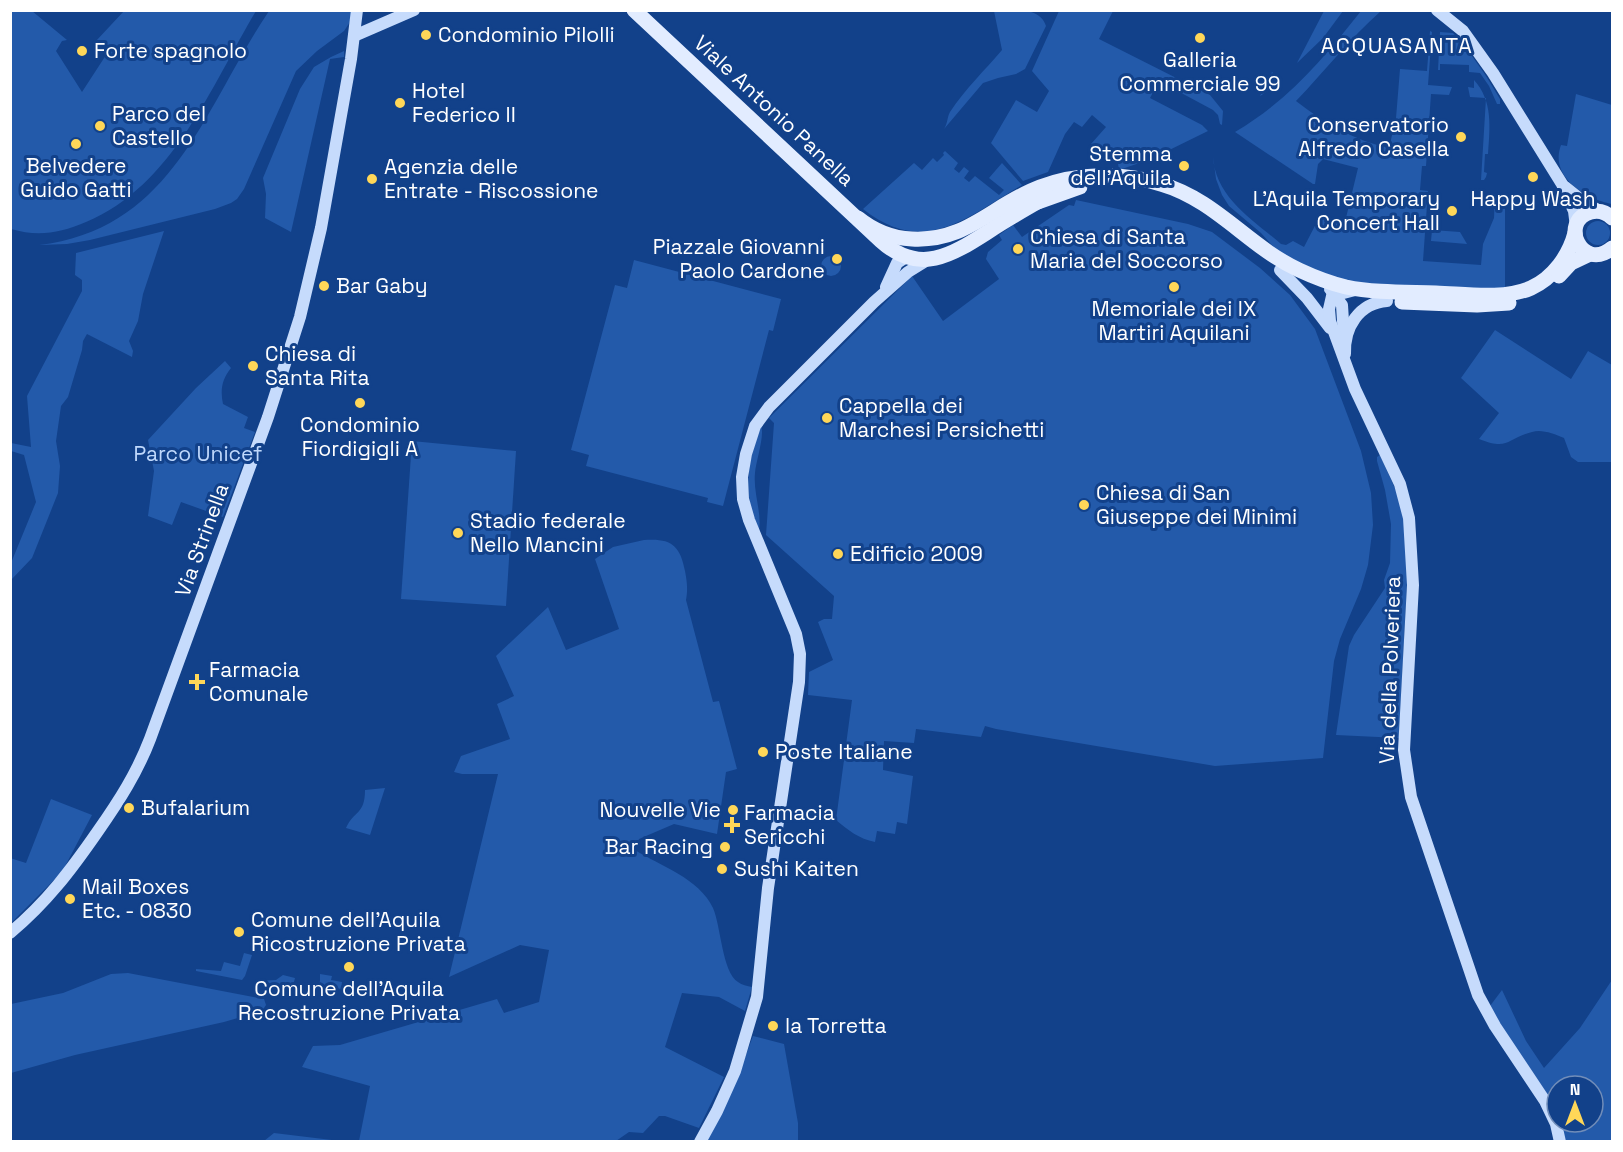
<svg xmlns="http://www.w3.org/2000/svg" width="1623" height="1152" font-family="'Space Grotesk',sans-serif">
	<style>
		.green { fill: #235aaa; fill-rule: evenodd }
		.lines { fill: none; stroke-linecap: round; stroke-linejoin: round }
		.secondary { stroke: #c6dbfc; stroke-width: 12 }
		.primary { stroke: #e2ecff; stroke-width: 15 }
		.poi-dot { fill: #ffd758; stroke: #12418a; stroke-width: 2 }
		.labels { text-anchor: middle; stroke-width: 6; stroke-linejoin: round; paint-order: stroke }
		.poi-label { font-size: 21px; fill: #fff; stroke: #12418a; text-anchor: start }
		.street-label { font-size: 21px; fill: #fff; stroke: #12418a }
		.park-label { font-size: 21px; fill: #bfd8fc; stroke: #12418a }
		.neighbourhood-label { font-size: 22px; letter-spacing: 1.5px; fill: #fff; stroke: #12418a }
	</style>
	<rect width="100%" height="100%" fill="#12418a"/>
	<!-- green -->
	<g class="green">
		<path d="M 11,10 L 32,11 L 67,40 L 62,41 L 56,51 L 82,92 L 108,52 L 107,47 L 101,46 L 100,42 L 96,41 L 124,11 L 256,11 C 211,86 173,186 86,222 C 60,233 38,237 11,229 Z"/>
		<path d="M 269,11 L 352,11 L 350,22 L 344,31 L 317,51 L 296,71 L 244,189 L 237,199 L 231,203 L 215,209 L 90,240 L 67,244 L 39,245 C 174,229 204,107 269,11 Z"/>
		<path d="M 994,11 C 1011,10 1040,6 1046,26 L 1025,69 L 1016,74 L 998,78 L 983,83 L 944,129 C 948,123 947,117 950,112 C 965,89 985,70 1002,50 Z"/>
		<polygon points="1059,11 1113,11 1099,39 1210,95 1223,111 1222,125 1220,124 1218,115 1213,110 1159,81 1150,98 1202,125 1208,131 1151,159 1119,170 1117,157 1102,158 1091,144 1106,127 1092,115 1082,127 1074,122 1065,134 1048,172 1023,181 991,143 1016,100 1037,112 1049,91 1032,71"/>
		<polygon points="1324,11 1343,11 1323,38 1297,63"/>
		<path d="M 1361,11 L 1381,11 C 1350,38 1325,71 1296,101 C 1324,123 1355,141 1389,148 L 1396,118 L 1400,69 L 1427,71 L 1430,31 L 1432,32 L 1428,85 L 1452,87 L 1449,95 L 1431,94 L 1426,166 L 1422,166 L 1420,190 L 1428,191 L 1423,261 L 1481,265 L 1483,244 L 1494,218 L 1495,194 L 1505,194 L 1505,289 L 1378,286 L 1334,280 L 1278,252 L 1261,233 L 1229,206 L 1222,195 L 1216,179 L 1213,156 C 1215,197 1252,219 1281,244 L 1286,245 L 1293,241 L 1304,247 L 1320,216 L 1345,222 L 1358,168 L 1323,159 L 1318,164 L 1315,184 L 1313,184 L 1235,132 C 1290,99 1322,60 1361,11 Z"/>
		<path d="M 1440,32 L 1453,33 C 1472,54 1486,75 1500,99 L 1500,104 L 1497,104 L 1489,86 L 1480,73 L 1469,72 L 1469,65 L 1440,64 L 1440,70 L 1438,70 Z"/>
		<polygon points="344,51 344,57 330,59 291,232 265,218 266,194 263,178 300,89 314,67 331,57"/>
		<polygon points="1272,72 1277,77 1274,87 1260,96"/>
		<path d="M 1474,80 C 1493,101 1490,127 1488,154 L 1485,154 L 1484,172 L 1487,173 L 1486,177 L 1484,180 L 1481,180 L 1486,98 L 1470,97 L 1468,87 L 1474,88 Z"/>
		<path d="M 1576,94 L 1612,105 L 1612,204 C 1586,199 1549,177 1561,145 L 1567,146 Z"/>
		<path d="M 945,151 L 958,163 L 954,169 L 959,173 L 964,167 L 969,171 L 964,178 L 969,182 L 975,176 L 999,195 L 1004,190 L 989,178 L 1002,163 L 1022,185 C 967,217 925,258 863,209 L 914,163 L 922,170 L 933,158 L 937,162 L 944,155 L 943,153 Z"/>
		<path d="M 1076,200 L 1188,224 L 1212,232 L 1260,268 L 1290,295 L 1315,329 L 1361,451 L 1371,493 L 1373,525 L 1368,565 L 1361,589 L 1340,639 L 1334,661 L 1323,758 L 1215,766 L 996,729 L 985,726 L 981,737 L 916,729 L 914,743 L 884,741 L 883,770 L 913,776 L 907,824 L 897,822 L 895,834 L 877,831 L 875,842 C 859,839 848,830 836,820 L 852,700 L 808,695 L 809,672 L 833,660 L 818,622 L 824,619 L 832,619 L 834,596 L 766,535 L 774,423 L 769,418 L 912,276 L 943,321 L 999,279 L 986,259 L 988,252 L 1002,240 L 999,235 L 1013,225 L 1022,237 L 1069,205 L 1074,206 Z"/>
		<circle cx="1598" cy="233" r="12"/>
		<polygon points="1432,230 1460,232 1467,244 1431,241"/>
		<polygon points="164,231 143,294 138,321 129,341 133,351 132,357 87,334 83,341 82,350 68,397 61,406 56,441 60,466 58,493 32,558 11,580 11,563 36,502 24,455 11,451 11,443 31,447 27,396 82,291 82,280 75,275 76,253"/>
		<circle cx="831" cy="266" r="10"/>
		<polygon points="634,260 781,299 773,331 769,330 723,506 707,502 708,498 586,466 589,455 571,450 615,285 627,288"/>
		<path d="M 1495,330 L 1571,379 L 1588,351 L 1612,365 L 1612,462 L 1578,462 L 1571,457 L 1564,438 C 1554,434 1542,429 1532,432 C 1506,439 1509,451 1479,439 L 1499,413 L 1461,378 Z"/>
		<path d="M 225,361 L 231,368 C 222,379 220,390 223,404 L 248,417 L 244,428 L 255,432 L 223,517 L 181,502 L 172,525 L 148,516 L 154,471 L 148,440 L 196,388 Z"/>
		<path d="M 761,426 C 765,435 756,461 755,473 C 753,493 762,512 759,531 C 742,492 747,465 761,426 Z"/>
		<polygon points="412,441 516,451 506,606 401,599"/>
		<polygon points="1380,455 1398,495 1405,525 1408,563 1399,738 1336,735 1349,646 1354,635 1385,588 1384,580 1390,563 1391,524 1385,490 1377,461 1377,457"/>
		<path d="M 644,540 C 671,538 680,545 685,571 C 687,582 688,589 686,600 L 713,702 L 719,701 L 737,769 L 726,772 L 717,834 L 674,824 L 639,839 L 635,850 C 660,866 699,878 713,908 C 721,926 722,972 738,982 C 742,985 747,986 752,987 L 745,1011 L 719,997 L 682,993 L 665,1047 L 724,1077 L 699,1128 L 665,1116 L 659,1116 L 643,1133 L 629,1132 L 616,1141 L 359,1141 L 370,1086 L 302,1067 L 313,1046 L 340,1045 L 497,999 L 504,1013 L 539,1002 L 549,950 L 520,945 L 449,977 L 498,774 L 462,774 L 454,772 L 461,756 L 510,739 L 497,704 L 514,696 L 496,656 L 548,607 L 566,650 L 619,629 L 595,559 L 613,547 Z"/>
		<path d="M 385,788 L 370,835 L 346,828 C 354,810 365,815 365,790 Z"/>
		<polygon points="51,799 92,815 62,872 11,923 10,858 26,863"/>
		<polygon points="244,953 252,955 245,976 242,980 196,971 196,969 221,971 224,962 240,966"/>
		<polygon points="128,973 264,999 266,1005 262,1011 224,1022 75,1055 11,1073 11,1004 63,993 111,974"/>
		<polygon points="320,974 332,976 331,980 342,982 341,989 318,985 320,981"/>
		<polygon points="283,975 295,978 293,986 256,982 256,981 276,980"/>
		<path d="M 1612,980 L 1612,1141 L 1558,1141 L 1550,1100 L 1546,1092 L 1504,1031 L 1490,1006 L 1502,990 L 1526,1041 L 1544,1068 L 1580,1028 ZM 1557,1086 L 1593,1086 L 1593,1122 L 1557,1122 Z"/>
		<polygon points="753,1036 784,1044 798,1123 798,1141 705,1142 741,1068"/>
		<polygon points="274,1133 340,1141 264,1141"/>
	</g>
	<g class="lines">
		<!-- secondary -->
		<g class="secondary">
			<polyline points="1437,10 1463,31 1493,73 1562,184 1574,211 1576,227"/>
			<polyline points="354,36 414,10"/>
			<polyline points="1565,187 1585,203 1600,211"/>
			<polyline points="1280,270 1307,298 1330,328"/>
			<polyline points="886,287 897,263 906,257"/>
			<polyline points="1330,289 1342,305 1344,337"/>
			<polyline points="1355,290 1332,296 1329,309 1330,321 1355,389 1400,484 1409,518 1413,585 1404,750 1411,797 1478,995 1495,1026 1545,1101 1556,1124 1560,1142"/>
			<path d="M 1345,354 C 1344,327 1359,303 1387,301"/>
			<path d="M 10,933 C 47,902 71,870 98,831 C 119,801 137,773 150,739 L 268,417 L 300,317 L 321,228 L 351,59 L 357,10"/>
			<polyline points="700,1142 717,1111 735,1071 757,997 768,888 799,682 800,654 796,634 749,520 743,499 742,477 746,454 755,426 769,407 874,302 908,272 929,259"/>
		</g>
		<!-- primary -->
		<g class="primary">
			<path d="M 634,10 L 881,241 C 922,278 956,252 994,228 C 1011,217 1029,207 1046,197"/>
			<polyline points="1038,202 1080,187"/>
			<path d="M 858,218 C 874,231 891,238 912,239 C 967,242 992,205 1040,187 C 1077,173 1123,172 1161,184 C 1216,200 1249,247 1299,270 C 1314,277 1329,283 1346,287 C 1375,293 1406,292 1436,293 C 1466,294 1503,300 1531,288 C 1553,278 1569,256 1575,233"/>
			<path d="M 1612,218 C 1606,212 1599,210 1591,212 C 1558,221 1582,273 1612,248"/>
			<polyline points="1559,276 1571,263 1590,254"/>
			<polyline points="1402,302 1477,305 1509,303"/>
		</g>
	</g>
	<!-- markers -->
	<g class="poi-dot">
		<circle cx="426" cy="35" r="6"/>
		<circle cx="1200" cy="38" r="6"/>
		<circle cx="82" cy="51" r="6"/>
		<circle cx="400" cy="103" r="6"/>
		<circle cx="100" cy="126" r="6"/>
		<circle cx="1461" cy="137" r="6"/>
		<circle cx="76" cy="144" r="6"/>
		<circle cx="1184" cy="166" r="6"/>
		<circle cx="1533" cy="177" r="6"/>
		<circle cx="372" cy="179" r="6"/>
		<circle cx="1452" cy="211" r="6"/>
		<circle cx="1018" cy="249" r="6"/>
		<circle cx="837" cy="259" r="6"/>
		<circle cx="324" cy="286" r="6"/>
		<circle cx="1174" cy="287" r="6"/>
		<circle cx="253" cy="366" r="6"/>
		<circle cx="360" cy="403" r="6"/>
		<circle cx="827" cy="418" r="6"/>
		<circle cx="1084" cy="505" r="6"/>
		<circle cx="458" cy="533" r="6"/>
		<circle cx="838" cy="554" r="6"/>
		<path d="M194 673h6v6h6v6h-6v6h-6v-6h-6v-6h6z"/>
		<circle cx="763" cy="752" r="6"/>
		<circle cx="129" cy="808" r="6"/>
		<circle cx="733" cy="810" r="6"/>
		<path d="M729 816h6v6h6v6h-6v6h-6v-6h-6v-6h6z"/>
		<circle cx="725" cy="847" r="6"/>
		<circle cx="722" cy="869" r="6"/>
		<circle cx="70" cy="899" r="6"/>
		<circle cx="239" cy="932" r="6"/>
		<circle cx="349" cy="967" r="6"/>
		<circle cx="773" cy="1026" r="6"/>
	</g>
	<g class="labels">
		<!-- poi labels -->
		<g class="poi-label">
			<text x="438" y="42">Condominio Pilolli</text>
			<text x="94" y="58">Forte spagnolo</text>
			<text x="1200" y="67" text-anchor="middle">Galleria<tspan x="1200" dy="24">Commerciale 99</tspan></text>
			<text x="412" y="98">Hotel<tspan x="412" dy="24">Federico II</tspan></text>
			<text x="112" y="121">Parco del<tspan x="112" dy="24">Castello</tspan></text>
			<text x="1449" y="132" text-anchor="end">Conservatorio<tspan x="1449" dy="24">Alfredo Casella</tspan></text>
			<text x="1172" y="161" text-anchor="end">Stemma<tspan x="1172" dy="24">dell'Aquila</tspan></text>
			<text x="76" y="173" text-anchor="middle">Belvedere<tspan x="76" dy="24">Guido Gatti</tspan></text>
			<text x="384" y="174">Agenzia delle<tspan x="384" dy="24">Entrate - Riscossione</tspan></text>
			<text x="1440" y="206" text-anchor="end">L'Aquila Temporary<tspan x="1440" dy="24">Concert Hall</tspan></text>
			<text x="1533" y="206" text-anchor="middle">Happy Wash</text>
			<text x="1030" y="244">Chiesa di Santa<tspan x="1030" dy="24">Maria del Soccorso</tspan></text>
			<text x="825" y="254" text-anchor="end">Piazzale Giovanni<tspan x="825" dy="24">Paolo Cardone</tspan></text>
			<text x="336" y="293">Bar Gaby</text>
			<text x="1174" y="316" text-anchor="middle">Memoriale dei IX<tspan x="1174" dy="24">Martiri Aquilani</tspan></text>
			<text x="265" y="361">Chiesa di<tspan x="265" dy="24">Santa Rita</tspan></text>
			<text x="839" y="413">Cappella dei<tspan x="839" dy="24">Marchesi Persichetti</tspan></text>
			<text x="360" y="432" text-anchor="middle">Condominio<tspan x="360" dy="24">Fiordigigli A</tspan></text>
			<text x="1096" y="500">Chiesa di San<tspan x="1096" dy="24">Giuseppe dei Minimi</tspan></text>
			<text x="470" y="528">Stadio federale<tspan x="470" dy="24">Nello Mancini</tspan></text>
			<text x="850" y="561">Edificio 2009</text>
			<text x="209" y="677">Farmacia<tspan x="209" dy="24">Comunale</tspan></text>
			<text x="775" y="759">Poste Italiane</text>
			<text x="141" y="815">Bufalarium</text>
			<text x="721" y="817" text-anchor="end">Nouvelle Vie</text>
			<text x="744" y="820">Farmacia<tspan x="744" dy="24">Sericchi</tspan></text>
			<text x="713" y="854" text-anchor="end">Bar Racing</text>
			<text x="734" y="876">Sushi Kaiten</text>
			<text x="82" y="894">Mail Boxes<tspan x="82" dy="24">Etc. - 0830</tspan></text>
			<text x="251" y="927">Comune dell'Aquila<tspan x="251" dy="24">Ricostruzione Privata</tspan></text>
			<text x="349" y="996" text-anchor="middle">Comune dell'Aquila<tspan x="349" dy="24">Recostruzione Privata</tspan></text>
			<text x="785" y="1033">la Torretta</text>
		</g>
		<!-- street labels -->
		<g class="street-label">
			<text transform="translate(774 111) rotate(43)" y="7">Viale Antonio Panella</text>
			<text transform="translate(202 540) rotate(-70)" y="7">Via Strinella</text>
			<text transform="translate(1390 670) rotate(-88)" y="7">Via della Polveriera</text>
		</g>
		<!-- park labels -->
		<g class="park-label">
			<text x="198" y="461">Parco Unicef</text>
		</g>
		<!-- neighbourhood labels -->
		<g class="neighbourhood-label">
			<text x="1397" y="53">ACQUASANTA</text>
		</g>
	</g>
	<!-- border -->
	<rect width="1623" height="1152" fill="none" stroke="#ffffff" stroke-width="24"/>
	<!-- north arrow -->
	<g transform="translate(1575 1104)"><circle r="28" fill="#12418a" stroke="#718db9" stroke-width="1.5"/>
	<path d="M0-4.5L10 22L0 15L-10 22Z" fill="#ffd758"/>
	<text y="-9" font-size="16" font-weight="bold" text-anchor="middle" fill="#ffffff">N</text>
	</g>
</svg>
